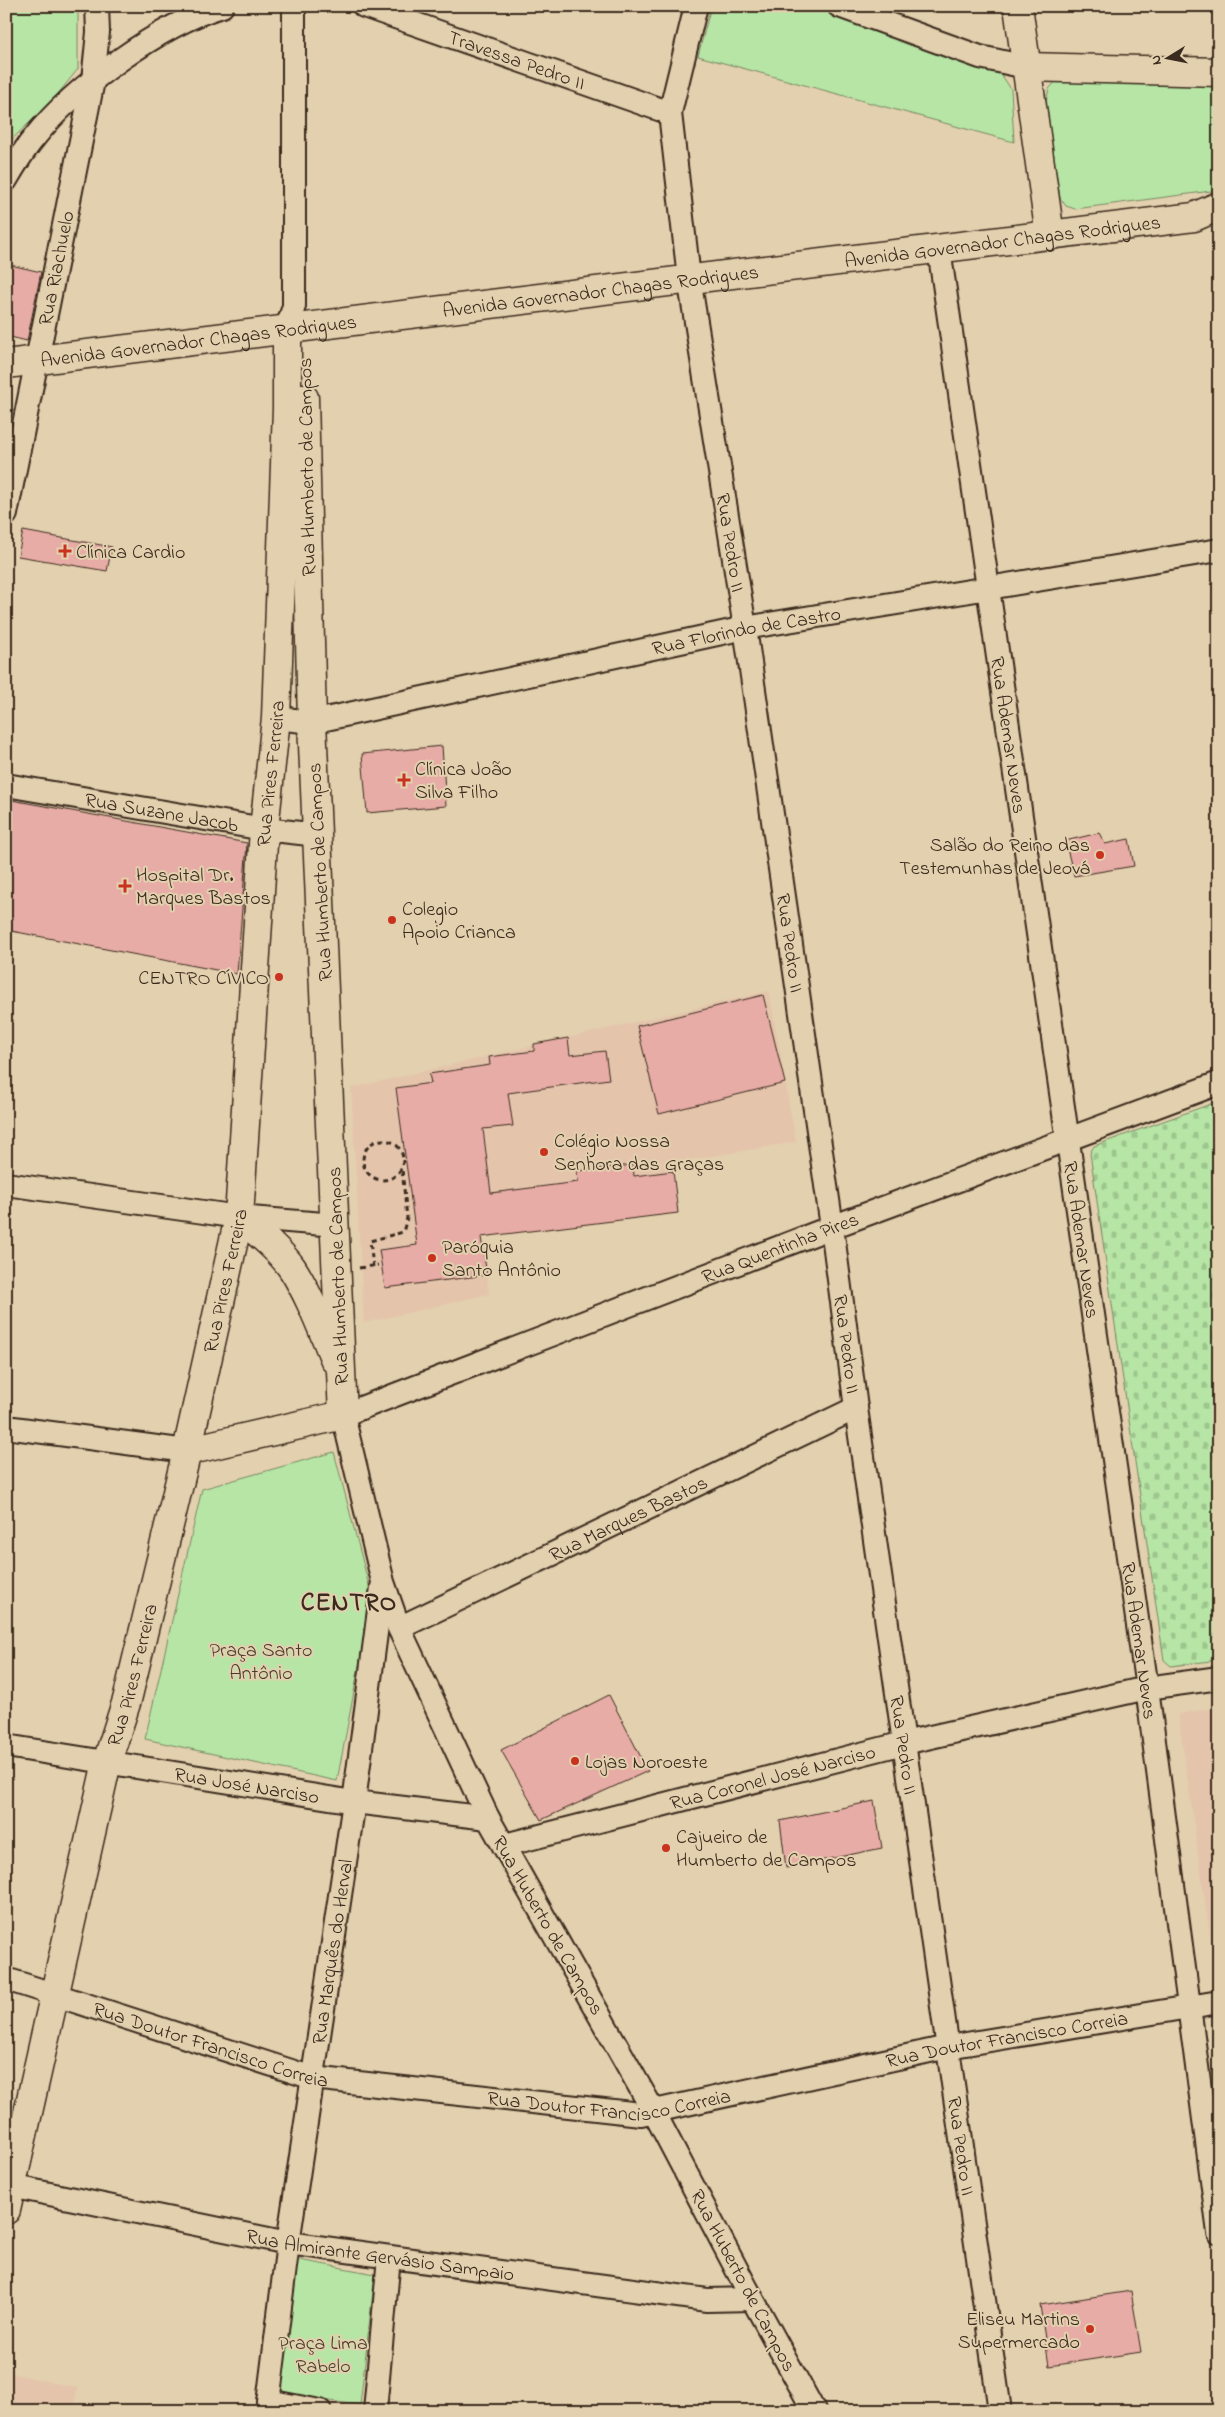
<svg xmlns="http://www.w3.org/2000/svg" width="1225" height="2417" font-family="'Indie Flower',sans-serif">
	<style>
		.built { fill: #e4c5ac }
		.green { fill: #b6e5a5; stroke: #788862 }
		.cemetery { fill: url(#cemetery-stones); stroke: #788862 }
		.building { fill: #e7aca6; stroke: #3b2a1e }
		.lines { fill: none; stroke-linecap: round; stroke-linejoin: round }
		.street-casing { stroke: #3b2a1e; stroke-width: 26 }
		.secondary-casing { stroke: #3b2a1e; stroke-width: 31 }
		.path { stroke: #3b2a1e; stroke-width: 3; stroke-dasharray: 5 4; stroke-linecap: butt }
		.street { stroke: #e3d0ae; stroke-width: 22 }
		.secondary { stroke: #e3d0ae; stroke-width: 28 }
		.poi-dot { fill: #c8321e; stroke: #e3d0ae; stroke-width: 2 }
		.labels { text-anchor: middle; stroke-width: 4; stroke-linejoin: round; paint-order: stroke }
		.street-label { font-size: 20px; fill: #3b2a1e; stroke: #e3d0ae }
		.poi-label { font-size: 20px; fill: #3b2a1e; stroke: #e3d0ae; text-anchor: start }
		.park-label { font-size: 20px; fill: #473d2c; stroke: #e3d0ae }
		.district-label { font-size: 25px; font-weight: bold; letter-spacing: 1px; fill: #3b2a1e; stroke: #e3d0ae }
	</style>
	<defs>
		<pattern id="cemetery-stones" width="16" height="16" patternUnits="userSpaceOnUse" patternTransform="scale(1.25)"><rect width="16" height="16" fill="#b6e5a5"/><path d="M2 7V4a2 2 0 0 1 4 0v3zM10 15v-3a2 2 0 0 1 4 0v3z" fill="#9dc58e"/></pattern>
	</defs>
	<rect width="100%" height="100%" fill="#e3d0ae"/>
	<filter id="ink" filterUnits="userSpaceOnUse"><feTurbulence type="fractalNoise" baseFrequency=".02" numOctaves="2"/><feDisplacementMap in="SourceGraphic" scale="10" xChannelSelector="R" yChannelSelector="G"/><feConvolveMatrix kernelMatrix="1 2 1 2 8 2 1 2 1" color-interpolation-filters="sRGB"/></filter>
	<g filter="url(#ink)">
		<!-- built -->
		<g class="built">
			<polygon points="769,991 796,1142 672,1163 678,1213 482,1237 489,1294 364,1323 351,1088"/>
			<polygon points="1219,1707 1219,1986 1217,1986 1178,1714"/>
			<polygon points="6,2372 78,2388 72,2411 15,2411 6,2409"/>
		</g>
		<!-- green -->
		<g class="green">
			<polygon points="6,6 78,6 78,69 53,100 6,145"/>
			<polygon points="711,6 814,6 999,71 1011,89 1014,142 698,56"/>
			<polygon points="1058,79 1219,83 1219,190 1075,209 1066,206 1060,198 1046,102 1049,89"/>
			<polygon points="334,1452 372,1597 337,1781 145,1739 202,1489"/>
			<polygon points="294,2259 375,2274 360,2405 275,2394"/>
		</g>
		<!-- cemetery -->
		<polygon class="cemetery" points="1219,1101 1219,1660 1171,1666 1164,1660 1090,1153 1094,1146"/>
		<!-- building -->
		<g class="building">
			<polygon points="6,264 41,272 27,341 6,336"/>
			<polygon points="23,531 112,547 107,571 18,556"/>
			<polygon points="442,746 446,806 367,813 362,754"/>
			<polygon points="6,799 247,843 237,974 6,930"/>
			<polygon points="1099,833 1105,844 1129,839 1134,866 1074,876 1065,841"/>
			<polygon points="763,995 785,1083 659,1114 637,1026"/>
			<polygon points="568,1038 570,1055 605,1051 609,1079 508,1093 513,1126 483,1129 491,1193 578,1182 577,1171 633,1165 634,1176 673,1171 678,1213 481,1237 487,1275 385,1288 379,1250 417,1245 396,1088 431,1083 429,1074 490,1065 489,1057 534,1051 534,1044"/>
			<polygon points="609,1695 648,1771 541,1820 501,1750"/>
			<polygon points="874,1801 882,1848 786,1868 780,1821"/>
			<polygon points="1131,2291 1141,2352 1049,2366 1040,2305"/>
		</g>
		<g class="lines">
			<defs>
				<g id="street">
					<path id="s1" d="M 364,6 L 670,113"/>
					<path id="s2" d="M 696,6 L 670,113 L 689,278 L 745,628 L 832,1227 L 856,1408 L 1000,2411"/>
					<polyline points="839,6 980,57 1026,67"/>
					<path d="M 6,180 C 15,165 23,151 34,138 C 73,88 161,24 222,6"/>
					<path id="s3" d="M 939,249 L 1147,1688 L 1219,2233"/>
					<polyline points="287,328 294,306 294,6"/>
					<path id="s4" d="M 6,514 L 93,81 L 98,32 L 97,6"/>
					<path id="s5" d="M 276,718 L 312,722 L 745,628 L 1219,550"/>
					<path id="s6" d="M 6,785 L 264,829 L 318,835"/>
					<polyline points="6,1184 239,1217 336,1225"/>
					<polyline points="6,1427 187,1451"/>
					<path id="s7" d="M 399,1628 L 856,1408"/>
					<path id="s8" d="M 6,1746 L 354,1802 L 488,1818"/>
					<path id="s9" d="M 505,1845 L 904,1743 L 1147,1688 L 1219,1678"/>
					<path id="s10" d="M 6,1979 L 313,2078 L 641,2114 L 948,2047 L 1219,2002"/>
					<path id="s11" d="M 6,2185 L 288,2243 L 707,2300 L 752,2299"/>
					<polyline points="268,2401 320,2411"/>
					<path id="s12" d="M 267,2411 L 288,2243 L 354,1802 L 382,1587"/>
					<polyline points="375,2411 389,2257"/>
					<path id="s13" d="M 814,2411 L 747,2289 L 654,2112 L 488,1818 L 399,1628 L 383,1582 L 343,1415 L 832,1227 L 1219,1083"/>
				</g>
				<g id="secondary">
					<polyline points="1018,6 1050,236"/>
					<polyline points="1026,67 1219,72"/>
					<path id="s14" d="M 6,364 L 1194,217 L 1219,206"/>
					<path d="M 239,1217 C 257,1232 278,1248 292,1268 C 310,1296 322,1329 335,1360"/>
					<polyline points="187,1451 343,1415 312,722 304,398"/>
					<path id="s15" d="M 6,2210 L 107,1762 L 127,1700 L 187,1451 L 239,1217 L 264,829 L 276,718 L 287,408 L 287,328"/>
				</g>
			</defs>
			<!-- street casing -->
			<use href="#street" class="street-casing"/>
			<!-- secondary casing -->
			<use href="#secondary" class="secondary-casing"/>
			<!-- path -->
			<g class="path">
				<circle cx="383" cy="1160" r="20"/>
				<polyline points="373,1267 370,1241 403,1232 407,1218 402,1169"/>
				<polyline points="359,1268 378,1265"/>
			</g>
			<!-- street -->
			<use href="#street" class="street"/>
			<!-- secondary -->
			<use href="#secondary" class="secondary"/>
		</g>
	</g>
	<!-- markers -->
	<g class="poi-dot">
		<path d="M62.5 543.5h5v5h5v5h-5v5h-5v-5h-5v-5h5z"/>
		<path d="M401.5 772.5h5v5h5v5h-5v5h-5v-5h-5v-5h5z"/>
		<circle cx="1100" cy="855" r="5"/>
		<path d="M122.5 878.5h5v5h5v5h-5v5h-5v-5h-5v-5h5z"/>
		<circle cx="392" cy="920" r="5"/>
		<circle cx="279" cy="977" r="5"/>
		<circle cx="544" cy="1152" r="5"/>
		<circle cx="432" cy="1258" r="5"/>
		<circle cx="575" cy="1761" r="5"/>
		<circle cx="666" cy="1848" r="5"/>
		<circle cx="1090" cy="2329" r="5"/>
	</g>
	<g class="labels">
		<!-- street labels -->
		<g class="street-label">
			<text dy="7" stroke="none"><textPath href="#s1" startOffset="162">Travessa Pedro II</textPath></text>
			<text dy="7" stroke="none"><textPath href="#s14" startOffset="1004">Avenida Governador Chagas Rodrigues</textPath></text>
			<text dy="7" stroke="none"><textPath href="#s4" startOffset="251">Rua Riachuelo</textPath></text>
			<text dy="7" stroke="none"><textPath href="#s14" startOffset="599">Avenida Governador Chagas Rodrigues</textPath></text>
			<text dy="7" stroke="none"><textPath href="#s14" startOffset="194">Avenida Governador Chagas Rodrigues</textPath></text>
			<text transform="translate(306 467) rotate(-91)" y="7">Rua Humberto de Campos</text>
			<text dy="7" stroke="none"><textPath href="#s2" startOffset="544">Rua Pedro II</textPath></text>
			<text dy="7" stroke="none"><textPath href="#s5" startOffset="480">Rua Florindo de Castro</textPath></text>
			<text dy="7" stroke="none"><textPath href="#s3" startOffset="491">Rua Ademar Neves</textPath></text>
			<text dy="7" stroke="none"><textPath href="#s15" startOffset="1465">Rua Pires Ferreira</textPath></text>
			<text dy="7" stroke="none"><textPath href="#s6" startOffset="158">Rua Suzane Jacob</textPath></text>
			<text transform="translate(319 872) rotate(-93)" y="7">Rua Humberto de Campos</text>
			<text dy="7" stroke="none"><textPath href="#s2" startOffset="949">Rua Pedro II</textPath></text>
			<text dy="7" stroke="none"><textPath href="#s3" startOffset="1001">Rua Ademar Neves</textPath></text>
			<text dy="7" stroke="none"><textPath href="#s13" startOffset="1575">Rua Quentinha Pires</textPath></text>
			<text transform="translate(337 1276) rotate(-92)" y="7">Rua Humberto de Campos</text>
			<text dy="7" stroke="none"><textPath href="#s15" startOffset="955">Rua Pires Ferreira</textPath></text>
			<text dy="7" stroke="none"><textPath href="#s2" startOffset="1354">Rua Pedro II</textPath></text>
			<text dy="7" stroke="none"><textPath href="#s7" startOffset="254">Rua Marques Bastos</textPath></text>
			<text dy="7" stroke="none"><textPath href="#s3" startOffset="1406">Rua Ademar Neves</textPath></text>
			<text dy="7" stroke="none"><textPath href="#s15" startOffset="550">Rua Pires Ferreira</textPath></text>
			<text dy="7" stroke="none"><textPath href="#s2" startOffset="1759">Rua Pedro II</textPath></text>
			<text dy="7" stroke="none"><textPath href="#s9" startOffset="276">Rua Coronel José Narciso</textPath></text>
			<text dy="7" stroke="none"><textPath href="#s8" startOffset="244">Rua José Narciso</textPath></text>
			<text transform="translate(549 1925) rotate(60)" y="7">Rua Huberto de Campos</text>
			<text dy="7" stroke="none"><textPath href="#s12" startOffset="464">Rua Marquês do Herval</textPath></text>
			<text dy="7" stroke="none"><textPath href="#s10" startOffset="1026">Rua Doutor Francisco Correia</textPath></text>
			<text dy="7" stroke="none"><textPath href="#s10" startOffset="215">Rua Doutor Francisco Correia</textPath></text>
			<text dy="7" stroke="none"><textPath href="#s10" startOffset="621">Rua Doutor Francisco Correia</textPath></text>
			<text dy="7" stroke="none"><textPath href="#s2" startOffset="2164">Rua Pedro II</textPath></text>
			<text dy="7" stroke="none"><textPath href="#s11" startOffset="381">Rua Almirante Gervásio Sampaio</textPath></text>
			<text transform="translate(744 2280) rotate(62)" y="7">Rua Huberto de Campos</text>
		</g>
		<!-- poi labels -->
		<g class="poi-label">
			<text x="76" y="558">Clínica Cardio</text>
			<text x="415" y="775">Clínica João<tspan x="415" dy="23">Silva Filho</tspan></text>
			<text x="1090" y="851" text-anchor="end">Salão do Reino das<tspan x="1090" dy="23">Testemunhas de Jeová</tspan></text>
			<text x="136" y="881">Hospital Dr.<tspan x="136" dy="23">Marques Bastos</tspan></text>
			<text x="402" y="915">Colegio<tspan x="402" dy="23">Apoio Crianca</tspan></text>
			<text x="269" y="984" text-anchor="end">CENTRO CÍVICO</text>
			<text x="554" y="1147">Colégio Nossa<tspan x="554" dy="23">Senhora das Graças</tspan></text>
			<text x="442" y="1253">Paróquia<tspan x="442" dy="23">Santo Antônio</tspan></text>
			<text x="585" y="1768">Lojas Noroeste</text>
			<text x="676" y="1843">Cajueiro de<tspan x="676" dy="23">Humberto de Campos</tspan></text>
			<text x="1080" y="2325" text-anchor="end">Eliseu Martins<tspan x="1080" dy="23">Supermercado</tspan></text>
		</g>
		<!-- park labels -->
		<g class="park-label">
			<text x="261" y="1656">Praça Santo<tspan x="261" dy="23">Antônio</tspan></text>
			<text x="323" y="2349">Praça Lima<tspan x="323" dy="23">Rabelo</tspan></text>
		</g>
		<!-- district labels -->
		<g class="district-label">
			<text x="349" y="1610">CENTRO</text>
		</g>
	</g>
	<!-- margin -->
	<rect width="1225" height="2417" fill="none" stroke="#e3d0ae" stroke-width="25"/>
	<rect x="12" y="12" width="1200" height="2392" fill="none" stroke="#3b2a1e" stroke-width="2" filter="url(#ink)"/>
	<!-- north arrow -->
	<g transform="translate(1168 58) rotate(260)" stroke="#e3d0ae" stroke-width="4" paint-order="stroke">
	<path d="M0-4L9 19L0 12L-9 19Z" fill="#3b2a1e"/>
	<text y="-8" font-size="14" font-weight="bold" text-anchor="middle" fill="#3b2a1e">N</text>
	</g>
</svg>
